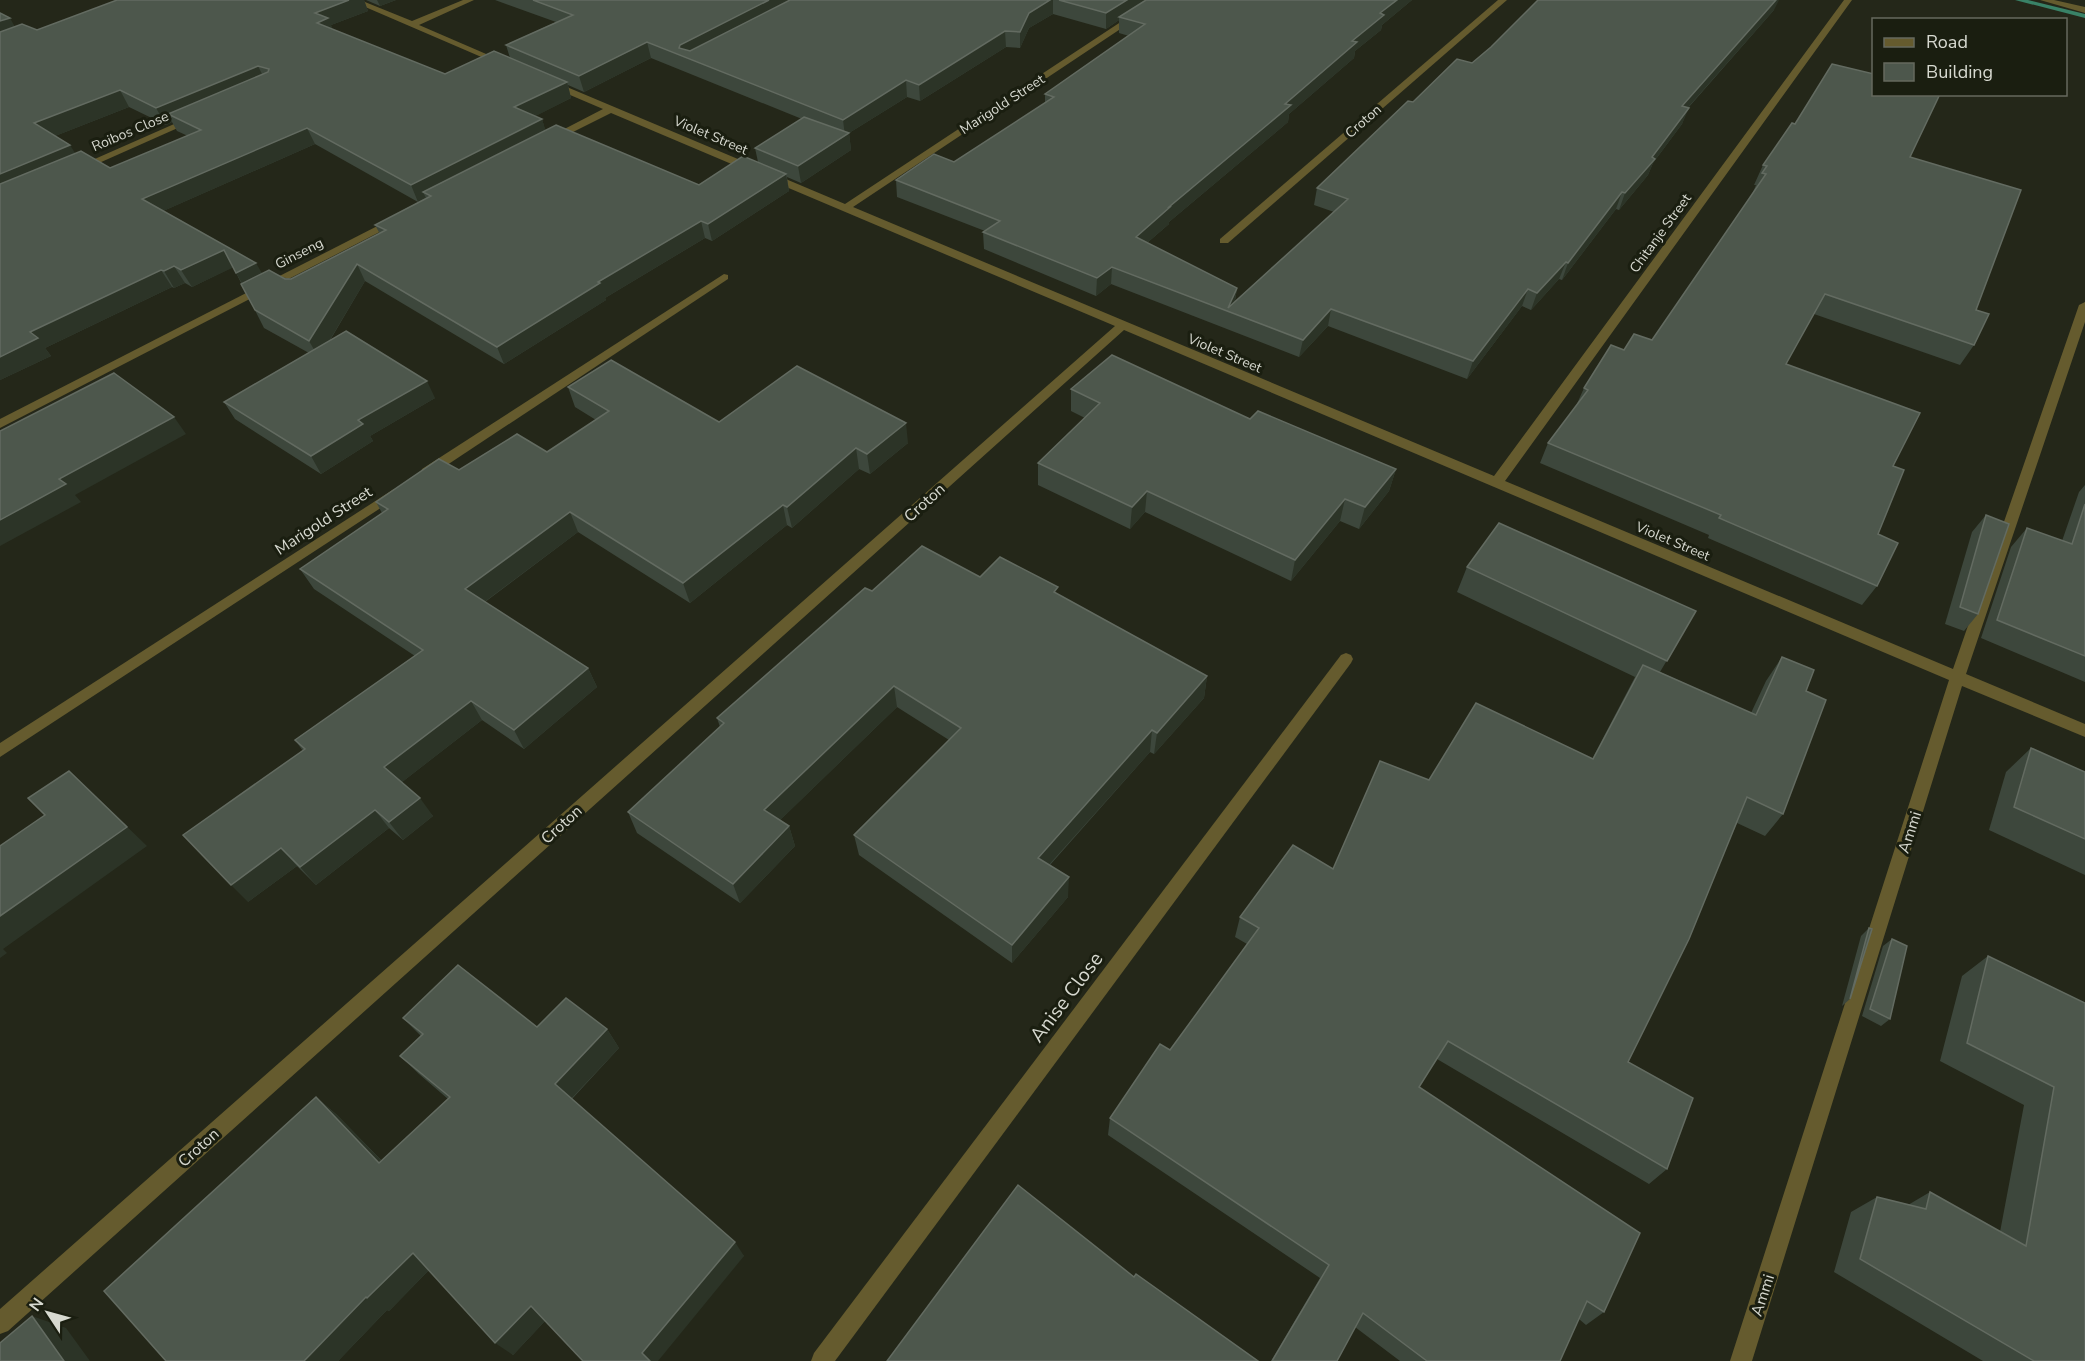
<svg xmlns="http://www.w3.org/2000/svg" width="2085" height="1361" font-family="'Nunito Sans',sans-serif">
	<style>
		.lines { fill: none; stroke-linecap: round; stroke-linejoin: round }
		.stream { fill: #398267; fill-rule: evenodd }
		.minor { fill: #655b2e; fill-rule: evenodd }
		.wall { fill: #3d473c; fill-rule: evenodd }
		.shaded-wall { fill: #2c3427 }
		.building { fill: #4d574c; stroke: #636b61; stroke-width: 1.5 }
		.labels { text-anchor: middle; stroke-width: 6; stroke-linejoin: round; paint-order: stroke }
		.far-street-label { font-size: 14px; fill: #d7d9d0; stroke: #1a1e10 }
		.street-label { font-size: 16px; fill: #d7d9d0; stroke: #1a1e10 }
		.near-street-label { font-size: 20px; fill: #d7d9d0; stroke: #1a1e10 }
	</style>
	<rect width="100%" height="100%" fill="#242719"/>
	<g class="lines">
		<!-- stream -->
		<polygon class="stream" points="2015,0 2028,0 2085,14 2085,18"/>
		<!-- minor -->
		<g class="minor">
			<polygon points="349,0 360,0 412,21 463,0 474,0 419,25 507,63 500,65"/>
			<polygon points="1154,0 1164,0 853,207 1494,476 1844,0 1852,0 1505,481 1953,669 2079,305 2085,302 2085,322 1966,674 2085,724 2085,737 1962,686 1752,1361 1730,1361 1949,680 1124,330 8,1331 0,1334 0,1309 1115,326 611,113 555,141 549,141 549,137 603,109 549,86 549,82 555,82 845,204"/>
			<polygon points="1498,0 1507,0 1228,243 1220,243 1220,239"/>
			<polygon points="2040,0 2054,0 2085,7 2085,13"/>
			<polygon points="190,117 198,119 81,171 72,169"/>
			<polygon points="395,217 400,220 399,222 0,428 0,419"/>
			<polygon points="724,274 728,275 728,279 432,475 422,475 421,472 422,469"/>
			<polygon points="394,489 399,490 401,493 399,496 0,757 0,743"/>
			<polygon points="1346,653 1351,655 1353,659 1351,663 835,1361 811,1361 814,1353 1341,655"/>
		</g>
	</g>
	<!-- wall -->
	<g class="wall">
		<path d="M 117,0 L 364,0 L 368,11 L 331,25 L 332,29 L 445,74 L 510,58 L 506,45 L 556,22 L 495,0 L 1412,0 L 1382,25 L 1381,30 L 1355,51 L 1354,58 L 1289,114 L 1288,122 L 1169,222 L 1169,224 L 1147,243 L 1237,288 L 1235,301 L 1334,212 L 1314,205 L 1317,188 L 1413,102 L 1472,63 L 1774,10 L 1688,108 L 1682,124 L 1653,163 L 1648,175 L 1619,210 L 1616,209 L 1562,280 L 1559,279 L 1531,310 L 1522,306 L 1467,379 L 1328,326 L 1299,357 L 1111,284 L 1096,296 L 984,249 L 983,232 L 985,231 L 897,197 L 896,180 L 954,162 L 1045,103 L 1045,94 L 1129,36 L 1119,33 L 1119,20 L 1106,29 L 1053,14 L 1029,28 L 1020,48 L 1006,47 L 920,101 L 907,97 L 849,133 L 851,150 L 801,183 L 787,177 L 789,191 L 712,241 L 705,238 L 605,298 L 606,300 L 504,364 L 365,281 L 329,342 L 435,398 L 370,436 L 373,441 L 321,474 L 235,419 L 224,402 L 309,353 L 264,328 L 233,267 L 192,287 L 185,283 L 174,288 L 172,287 L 45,348 L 51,356 L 0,380 L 15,26 L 37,30 ZM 651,58 L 802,119 L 755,148 L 758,162 L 699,185 L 545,130 L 542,119 L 535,116 L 571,98 L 568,85 L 584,92 ZM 129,107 L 166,125 L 172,122 L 177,131 L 188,136 L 110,168 L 75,153 L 55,136 ZM 315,144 L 418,202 L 426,198 L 375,225 L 380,234 L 291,279 L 262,273 L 163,211 Z"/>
		<polygon points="366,0 396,0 380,6"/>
		<polygon points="1910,157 1976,310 1974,345 1960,365 1814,314 1786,364 1893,466 1878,534 1877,586 1862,605 1708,538 1709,535 1540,463 1548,443 1576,406 1584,388 1624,350 1652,340 1754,192 1753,192 1756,185 1754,185 1763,165"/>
		<polygon points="568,387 719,422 908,443 870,474 859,469 792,528 787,525 690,603 578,532 485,602 588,668 597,687 524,749 482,720 402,782 433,816 403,840 389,828 316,885 297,866 248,902 303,751 295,740 415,656 314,589 300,569 382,513 376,502 459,470 547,452 596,420 575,407"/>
		<polygon points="1071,389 1250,419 1396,469 1389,491 1359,529 1340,521 1291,581 1145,512 1130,529 1038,485 1038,463 1085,418 1071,411"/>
		<polygon points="2085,485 2085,682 1981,638 2011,547 2027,528 2062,541 2079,492"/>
		<polygon points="1986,515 1978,614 1964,631 1945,624 1972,532"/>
		<polygon points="1467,567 1696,611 1660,672 1751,713 1766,681 1782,657 1806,691 1783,814 1765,836 1737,823 1628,1062 1667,1169 1649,1184 1437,1059 1419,1087 1604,1312 1586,1325 1579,1319 1560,1361 1400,1361 1355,1327 1337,1361 1271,1361 1320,1278 1108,1135 1110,1118 1170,1050 1247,944 1235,937 1240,917 1333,869 1429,780 1592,759 1635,677 1457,592"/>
		<polygon points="980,577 1058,594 1207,676 1204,698 1154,754 1150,752 1050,865 1068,897 1012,963 859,855 854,835 949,740 897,707 780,820 789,826 795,846 740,903 637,833 628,812 720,727 717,718 872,591"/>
		<polygon points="2031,748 2085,772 2085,875 1989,830 2006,772"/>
		<polygon points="1869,928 1850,999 1842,1006 1861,936"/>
		<polygon points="1892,939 1890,1019 1881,1026 1862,1016 1883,946"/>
		<polygon points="1988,956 2085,1003 2085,1361 1983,1361 1834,1272 1851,1212 1877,1197 1908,1205 1930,1192 2000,1232 2024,1105 1940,1061 1962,976"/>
		<polygon points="403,1018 537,1027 607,1029 619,1048 572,1099 744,1256 545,1321 513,1355 429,1270 389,1311 387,1310 338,1361 166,1361 316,1097 337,1115 382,1161 448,1099 419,1074 400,1056 421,1036"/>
	</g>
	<!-- shaded-wall -->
	<g class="shaded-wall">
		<polygon points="347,0 364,0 368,11 331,25 334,34 317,23 315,13"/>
		<polygon points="377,0 396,0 380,6"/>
		<polygon points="769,0 802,0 688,59 679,48 680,45"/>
		<polygon points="1050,0 1053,0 1053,14 1029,28 1020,48 1020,32 1029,13"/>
		<polygon points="1127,0 1150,0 1119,17 1119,20 1106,29 1106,13"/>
		<polygon points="1397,0 1412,0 1382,25 1381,30 1355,51 1354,58 1289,114 1288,122 1169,222 1169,224 1134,254 1136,237 1285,104 1380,13"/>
		<polygon points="1776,0 1779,0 1774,10 1675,122 1682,106"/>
		<polygon points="10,18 19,34 0,41 0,21"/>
		<polygon points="1005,31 1006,47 920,101 919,85"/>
		<polygon points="647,42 651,58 584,92 579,76"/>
		<polygon points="258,66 266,82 168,114 172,122 166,125 156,108"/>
		<polygon points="906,80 907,97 849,133 851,150 801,183 798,166 845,136 843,120"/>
		<polygon points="567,82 571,98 520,124 514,107"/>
		<polygon points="120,90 129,107 45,140 34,123"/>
		<polygon points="1689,108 1682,124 1653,163 1648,175 1619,210 1625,193"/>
		<polygon points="542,119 547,135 423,192 426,198 418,202 411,185"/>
		<polygon points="307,128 315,144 152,216 142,199"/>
		<polygon points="70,145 80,161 0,196 0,174"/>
		<polygon points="786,174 789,191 712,241 708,224"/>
		<polygon points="1622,192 1616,209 1562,280 1568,263"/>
		<polygon points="701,221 705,238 605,298 606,300 504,364 497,347 598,282"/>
		<polygon points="224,250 234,267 192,287 181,270"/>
		<polygon points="1566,262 1559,279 1531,310 1537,293"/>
		<polygon points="256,263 266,280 246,290 236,273"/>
		<polygon points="357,264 365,281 319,358 309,341"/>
		<polygon points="174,266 185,283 174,288 164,271"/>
		<polygon points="1112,267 1111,284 1096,296 1097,278"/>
		<polygon points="161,270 172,287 45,348 51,356 0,380 0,357 30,332"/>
		<polygon points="1237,288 1234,306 1228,308"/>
		<polygon points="1528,289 1522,306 1467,379 1473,361"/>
		<polygon points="1331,309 1328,326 1299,357 1303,340"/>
		<polygon points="427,381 435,398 370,436 373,441 321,474 311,456 358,420"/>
		<polygon points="174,417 186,434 75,495 81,502 0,546 0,520 59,479"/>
		<polygon points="906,423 908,443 870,474 867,454"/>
		<polygon points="856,448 859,469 792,528 787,507"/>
		<polygon points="1396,469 1389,491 1359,529 1365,507"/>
		<polygon points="1147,491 1145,512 1130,529 1132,507"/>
		<polygon points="1345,499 1340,521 1291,581 1295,560"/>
		<polygon points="783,505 787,525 690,603 683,583"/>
		<polygon points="570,512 578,532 475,609 465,589"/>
		<polygon points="588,668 597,687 524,749 514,730"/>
		<polygon points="1207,676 1204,698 1154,754 1157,733"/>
		<polygon points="894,686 897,707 770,830 764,810"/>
		<polygon points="471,701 482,720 397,786 384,767"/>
		<polygon points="1152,730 1150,752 1038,877 1038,858"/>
		<polygon points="89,790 147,846 3,949 7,953 0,958 0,916"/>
		<polygon points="420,798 433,816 403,840 389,822"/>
		<polygon points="375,810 389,828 316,885 300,867"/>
		<polygon points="789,826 795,846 740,903 733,884"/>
		<polygon points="281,848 297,866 248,902 231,885"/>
		<polygon points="1069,877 1068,897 1012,963 1012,945"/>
		<polygon points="607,1029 619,1048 569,1101 555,1084"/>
		<polygon points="316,1097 337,1115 399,1179 379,1163"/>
		<polygon points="735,1242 744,1256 658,1361 650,1361 642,1353"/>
		<polygon points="413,1253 433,1266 389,1311 387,1310 338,1361 304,1361 366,1297"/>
		<polygon points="531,1306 547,1319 513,1355 495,1343"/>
		<polygon points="32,1316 66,1328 90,1361 64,1361"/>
	</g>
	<!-- building -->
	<g class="building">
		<polygon points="117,0 349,0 315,13 328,18 317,23 445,74 494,51 567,82 514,107 542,119 411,185 307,128 142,199 256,263 236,273 224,250 181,270 174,266 164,271 161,270 30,332 38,338 0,357 0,184 81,151 110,168 201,130 168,114 268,72 269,69 258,66 156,108 120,90 34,123 70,145 0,174 0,32 22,24 37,30"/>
		<polygon points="533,0 769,0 680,45 679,48 690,51 790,0 1050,0 1029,13 1020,32 1005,31 919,85 906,80 843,120 647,42 579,76 506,45 573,15"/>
		<polygon points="1059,0 1127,0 1106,13"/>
		<polygon points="1146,0 1397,0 1380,13 1384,15 1352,41 1357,42 1285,104 1291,105 1169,207 1170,207 1136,237 1237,288 1228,308 1348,199 1317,188 1408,101 1413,102 1457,59 1472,63 1491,47 1538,0 1776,0 1682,106 1689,108 1652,157 1655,159 1625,193 1622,192 1568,263 1566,262 1537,293 1528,289 1473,361 1331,309 1303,340 1112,267 1097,278 983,232 1000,221 896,180 934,154 954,162 1054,97 1045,94 1145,24 1119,17"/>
		<polygon points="0,13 10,18 0,21"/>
		<polygon points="1832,64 1874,74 1874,94 1940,94 1910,157 2021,190 1976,310 1989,314 1974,345 1825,294 1786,364 1920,413 1893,466 1904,470 1878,534 1898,543 1877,586 1719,518 1721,515 1548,443 1588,390 1584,388 1611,345 1624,350 1634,334 1652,340 1766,174 1762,173 1767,166 1763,165 1792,123 1795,124"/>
		<polygon points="804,117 849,133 798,166 755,148"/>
		<polygon points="556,125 699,185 743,156 786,174 708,224 701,221 598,282 600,283 497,347 357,264 309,341 255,310 241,284 269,270 285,279 291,279 386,230 375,225 431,196 423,192"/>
		<polygon points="346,331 427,381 358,420 363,424 311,456 224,402"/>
		<polygon points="1112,355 1250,419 1258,411 1396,469 1365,507 1345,499 1295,560 1147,491 1132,507 1038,463 1100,403 1071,389"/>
		<polygon points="611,360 719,422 797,366 906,423 867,454 856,448 787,507 783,505 683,583 570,512 465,589 588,668 514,730 471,701 384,767 420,798 389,822 375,810 300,867 281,848 231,885 183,835 305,749 295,740 423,650 300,569 388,509 376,502 439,459 459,470 517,434 547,452 609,411 568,387"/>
		<polygon points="114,373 174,417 59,479 66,484 0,520 0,431"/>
		<polygon points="2085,504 2085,656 1997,620 2027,528 2072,544"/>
		<polygon points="1986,515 2009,524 1978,614 1960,607"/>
		<polygon points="1499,523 1696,611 1667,661 1467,567"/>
		<polygon points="922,546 980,577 1000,557 1058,587 1054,592 1207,676 1157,733 1152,730 1038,858 1069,877 1012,945 854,835 961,728 894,686 764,810 789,826 733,884 628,812 724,723 717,718 865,588 872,591"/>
		<polygon points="1782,657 1814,670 1806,691 1826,700 1783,814 1747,797 1689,939 1628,1062 1693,1098 1667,1169 1448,1041 1419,1087 1640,1233 1604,1312 1587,1301 1560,1361 1427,1361 1363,1313 1337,1361 1272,1361 1329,1265 1110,1118 1160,1044 1170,1050 1259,928 1240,917 1293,845 1333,869 1380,761 1429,780 1476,703 1593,759 1643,665 1756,715"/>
		<polygon points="2031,748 2085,772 2085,839 2014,807"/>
		<polygon points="69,771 127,827 0,916 0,846 45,815 28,798"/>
		<polygon points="1869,928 1872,929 1850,999"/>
		<polygon points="1892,939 1907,946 1890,1019 1870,1009"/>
		<polygon points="1988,956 2085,1003 2085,1361 2034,1361 1860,1259 1877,1197 1926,1209 1930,1192 2026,1246 2054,1087 1967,1043"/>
		<polygon points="458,965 537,1027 566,998 607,1029 555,1084 735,1242 642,1353 650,1361 583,1361 531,1306 495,1343 413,1253 367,1298 366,1297 304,1361 166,1361 104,1291 316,1097 379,1163 450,1097 400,1056 423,1034 403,1018"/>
		<polygon points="1018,1185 1134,1277 1136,1274 1258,1361 887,1361"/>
		<polygon points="32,1316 64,1361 0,1361 0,1343"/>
	</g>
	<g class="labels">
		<!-- far-street labels -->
		<g class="far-street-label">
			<text transform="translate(1002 104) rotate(-33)" y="5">Marigold Street</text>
			<text transform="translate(1363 121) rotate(-41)" y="5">Croton</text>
			<text transform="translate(130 131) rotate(-23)" y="5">Roibos Close</text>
			<text transform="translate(711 135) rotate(23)" y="5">Violet Street</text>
			<text transform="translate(1660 233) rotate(-54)" y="5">Chitanje Street</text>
			<text transform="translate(299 253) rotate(-27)" y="5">Ginseng</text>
			<text transform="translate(1225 353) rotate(23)" y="5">Violet Street</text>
			<text transform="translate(1673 541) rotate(23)" y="5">Violet Street</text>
		</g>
		<!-- street labels -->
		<g class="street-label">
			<text transform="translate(924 502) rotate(-42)" y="6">Croton</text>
			<text transform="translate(323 520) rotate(-33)" y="6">Marigold Street</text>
			<text transform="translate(561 824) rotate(-42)" y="6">Croton</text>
			<text transform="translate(1909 832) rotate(-72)" y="6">Ammi</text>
			<text transform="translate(198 1147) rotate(-42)" y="6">Croton</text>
			<text transform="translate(1762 1295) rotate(-72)" y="6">Ammi</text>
		</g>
		<!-- near-street labels -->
		<g class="near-street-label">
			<text transform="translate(1066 997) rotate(-53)" y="7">Anise Close</text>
		</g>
	</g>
	<!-- legend -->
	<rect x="1872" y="18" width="195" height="78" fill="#1a1e10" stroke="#66695d" stroke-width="1.5"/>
	<rect x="1884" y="38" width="30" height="9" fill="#655b2e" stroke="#66695d" stroke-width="1.5"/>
	<text x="1926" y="48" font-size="18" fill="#d7d9d0">Road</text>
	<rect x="1884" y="63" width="30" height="18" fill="#4d574c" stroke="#66695d" stroke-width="1.5"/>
	<text x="1926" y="78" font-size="18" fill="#d7d9d0">Building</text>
	<!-- north arrow -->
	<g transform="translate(48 1313) rotate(306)" stroke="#1a1e10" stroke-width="4.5" paint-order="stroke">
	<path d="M0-4.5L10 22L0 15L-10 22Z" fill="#d7d9d0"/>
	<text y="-9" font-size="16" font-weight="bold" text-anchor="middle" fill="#d7d9d0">N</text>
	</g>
</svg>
